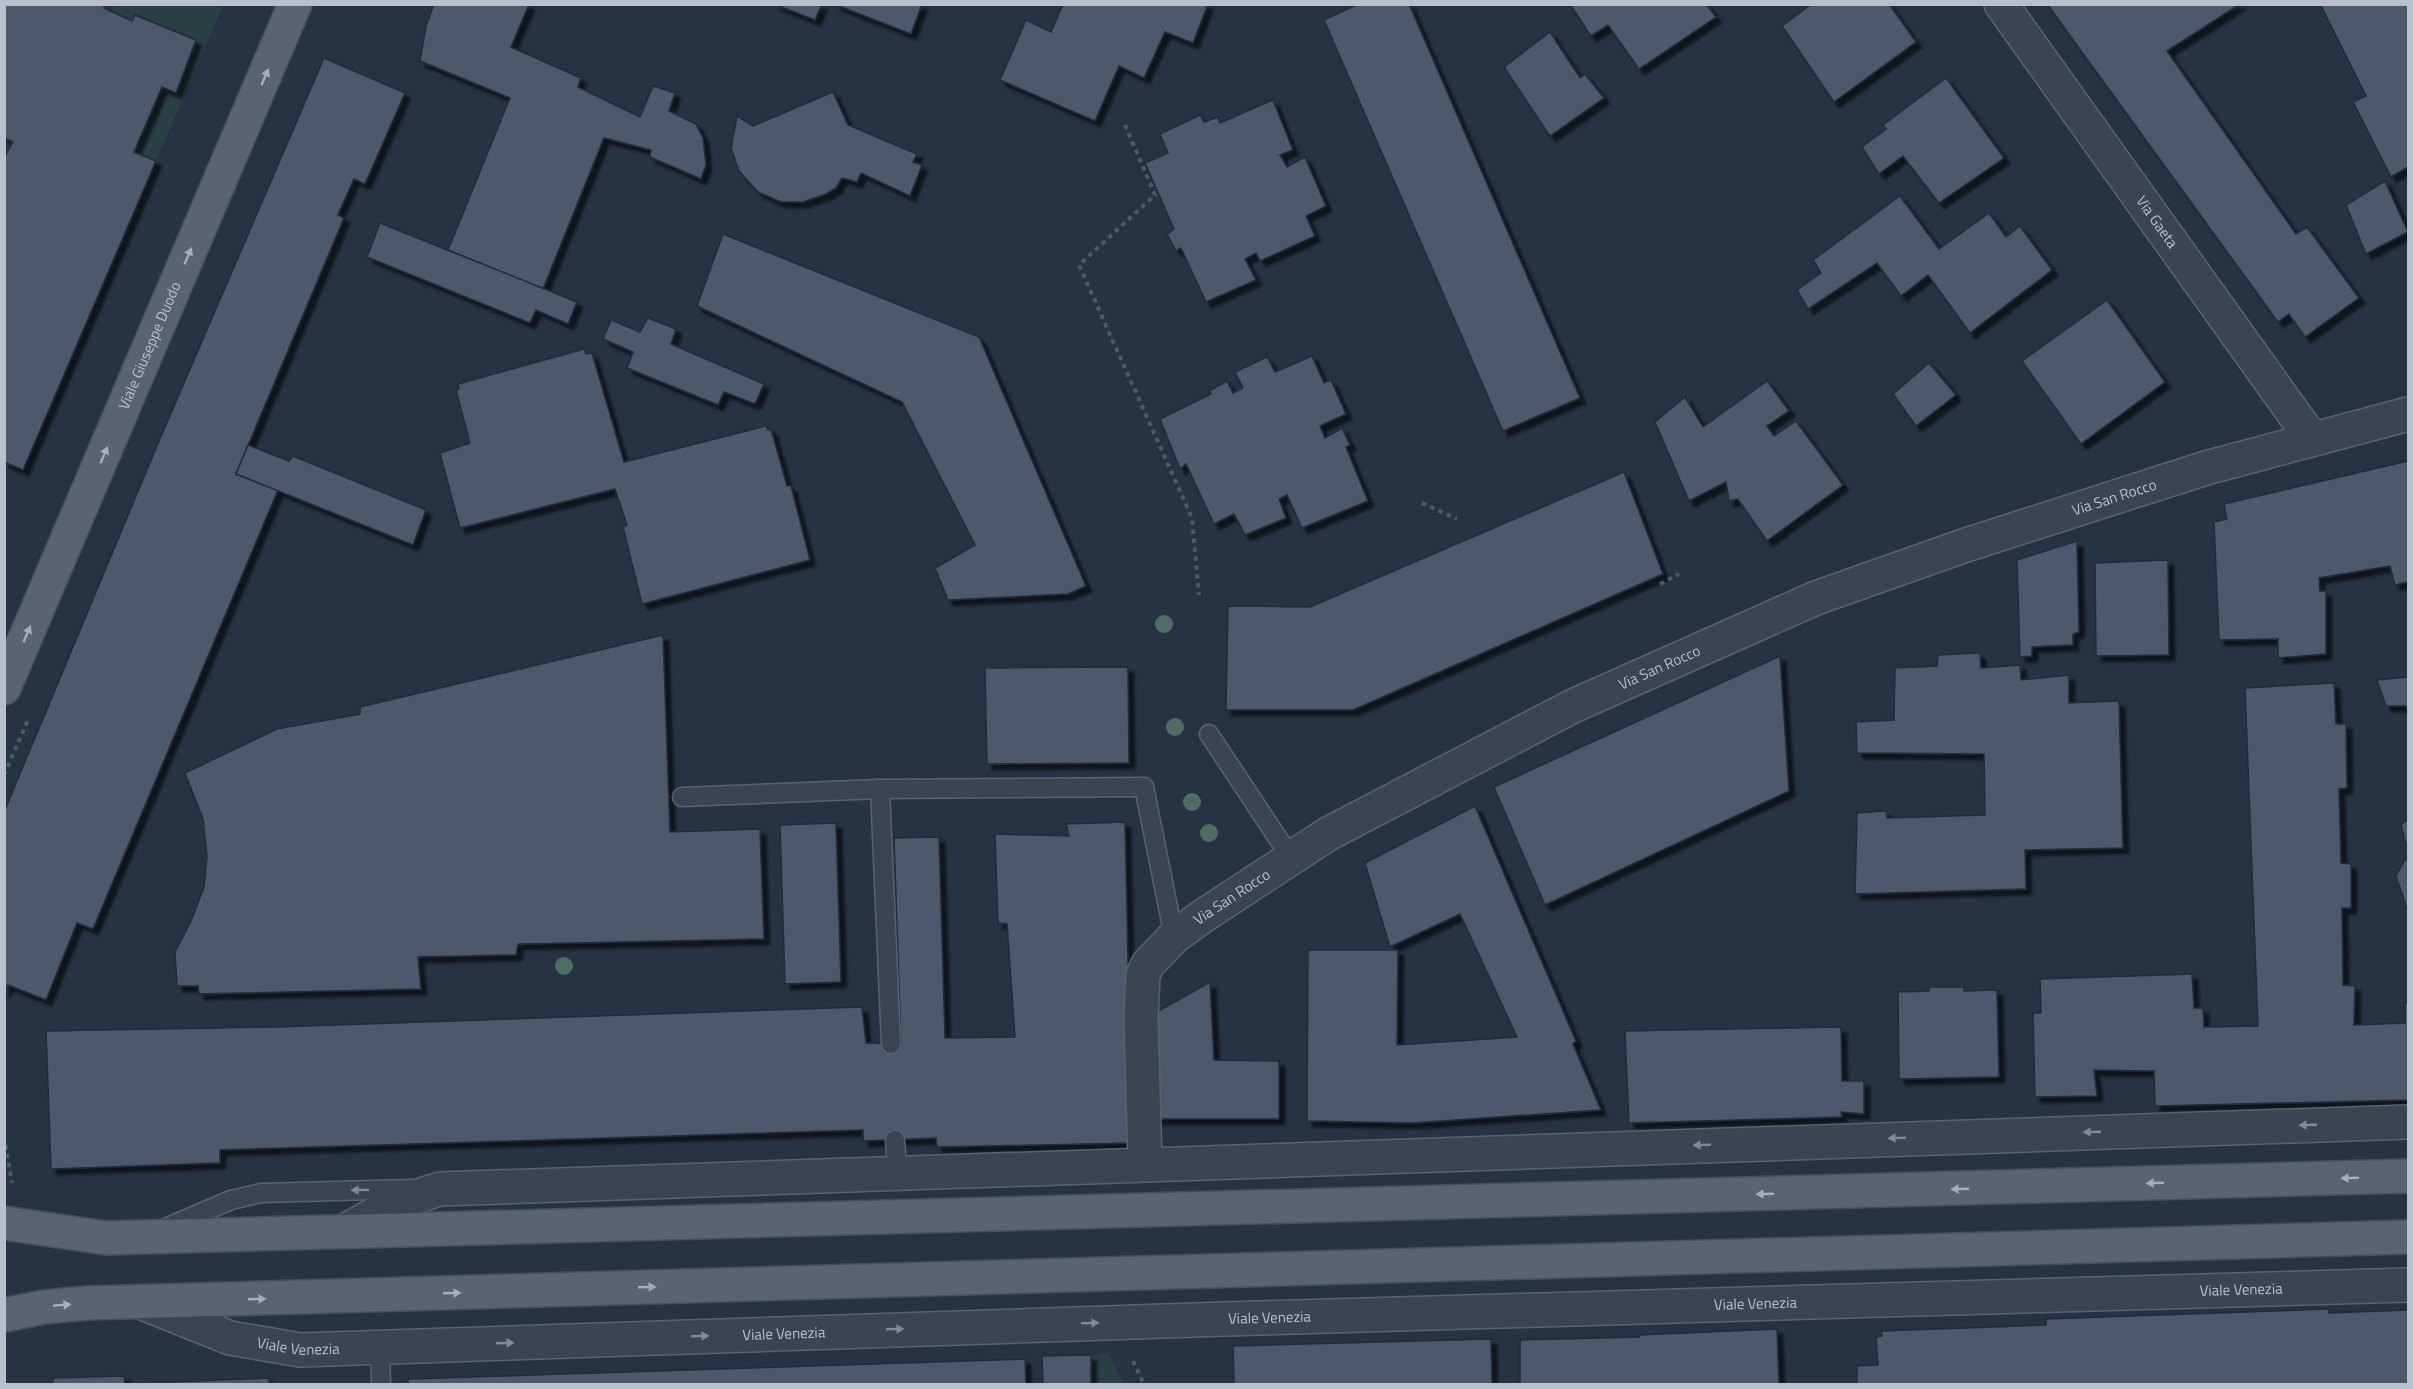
<svg xmlns="http://www.w3.org/2000/svg" width="2413" height="1389" font-family="'Titillium Web',sans-serif">
	<style>
		.green { fill: #294044 }
		.building { fill: #4e586d; stroke: #222b3b; stroke-width: 1.5; filter: url(#shadow) }
		.lines { fill: none; stroke-linecap: round; stroke-linejoin: round }
		.service-casing { stroke: #5a6270; stroke-width: 21 }
		.minor-casing { stroke: #5a6270; stroke-width: 36 }
		.primary-casing { stroke: #454d5c; stroke-width: 36 }
		.path { stroke: #485d61; stroke-width: 4; stroke-dasharray: 4.5 4.5; stroke-linecap: butt }
		.service { stroke: #3c4453; stroke-width: 18 }
		.minor { stroke: #3c4453; stroke-width: 33 }
		.primary { stroke: #5a6373; stroke-width: 33 }
		.tree { fill: #4f6d63 }
		.oneway { fill: #a6adbb }
		.oneway2 { fill: #818896 }
		.labels { text-anchor: middle; stroke-width: 4.5; stroke-linejoin: round; paint-order: stroke }
		.street-label { font-size: 15px; fill: #b9bfcd; stroke: #202939 }
	</style>
	<defs>
		<filter id="shadow"><feDropShadow dx="5.5" dy="5.5" stdDeviation="1.5" flood-color="#0009"/></filter>
	</defs>
	<rect width="100%" height="100%" fill="#273244"/>
	<!-- green -->
	<g class="green">
		<polygon points="5,5 223,5 156,161 5,96"/>
		<polygon points="1108,1353 1124,1384 1091,1384 1091,1355"/>
	</g>
	<!-- building -->
	<g class="building">
		<polygon points="4,4 105,4 104,8 132,21 135,15 196,40 176,93 162,87 134,152 156,161 23,470 4,462 4,157 13,142 4,138"/>
		<polygon points="434,4 529,4 511,47 581,78 578,87 640,117 653,86 675,93 669,111 696,124 703,138 706,165 701,179 650,157 651,150 604,138 543,289 448,250 510,98 420,61 426,26"/>
		<polygon points="774,4 822,4 815,20"/>
		<polygon points="834,4 922,4 911,34"/>
		<polygon points="1063,4 1208,4 1193,43 1165,32 1144,78 1119,66 1095,121 1000,80 1026,20 1051,32"/>
		<polygon points="1358,4 1409,4 1580,398 1503,431 1324,20"/>
		<polygon points="1570,4 1706,4 1716,17 1639,69 1608,25 1591,36"/>
		<polygon points="1812,4 1889,4 1916,42 1834,102 1782,26"/>
		<polygon points="2047,4 2240,4 2167,51 2296,234 2307,227 2359,298 2305,337 2289,314 2278,322"/>
		<polygon points="2320,4 2408,4 2408,167 2391,177 2353,102 2366,96"/>
		<polygon points="1550,32 1580,78 1585,74 1604,98 1550,136 1504,67"/>
		<polygon points="324,58 405,93 365,184 354,179 340,210 338,215 344,218 236,474 278,490 93,929 77,923 46,1000 8,985 4,993 4,812 159,441"/>
		<polygon points="1946,78 2004,158 1939,203 1903,156 1879,174 1862,147 1886,129 1883,125"/>
		<polygon points="833,92 848,125 917,154 913,162 922,165 910,196 861,173 857,182 842,178 836,188 826,194 803,202 781,202 758,192 739,171 731,148 737,116 753,126"/>
		<polygon points="1273,100 1293,150 1280,155 1287,167 1305,157 1326,206 1306,216 1315,236 1260,261 1256,253 1245,259 1256,280 1206,302 1181,248 1176,251 1167,234 1174,229 1145,163 1168,153 1160,134 1200,115 1204,122 1218,117 1220,123"/>
		<polygon points="2385,181 2408,232 2366,254 2346,205"/>
		<polygon points="1900,196 1939,249 1989,213 2006,237 2020,226 2052,270 1970,333 1928,275 1901,296 1877,263 1808,309 1797,290 1821,273 1813,260"/>
		<polygon points="380,223 577,302 568,324 536,310 530,323 367,257"/>
		<polygon points="723,234 979,337 1086,586 1068,594 948,600 935,568 975,545 902,402 697,306"/>
		<polygon points="2107,300 2165,382 2081,444 2022,361"/>
		<polygon points="648,318 676,329 671,344 764,384 755,404 724,392 718,405 627,368 633,352 603,339 611,320 640,332"/>
		<polygon points="584,349 586,354 592,353 624,462 766,426 768,430 771,429 787,486 791,486 810,560 642,604 623,527 627,525 615,489 460,528 440,453 470,443 456,390 459,389 458,384"/>
		<polygon points="1312,356 1324,383 1331,380 1346,414 1320,426 1325,438 1342,428 1350,445 1346,447 1368,501 1302,528 1287,495 1279,499 1286,518 1245,535 1234,514 1214,524 1186,464 1180,469 1160,419 1211,394 1209,391 1227,381 1233,393 1243,388 1235,372 1267,357 1275,372"/>
		<polygon points="1929,363 1956,395 1916,426 1893,394"/>
		<polygon points="1767,381 1789,411 1767,426 1774,436 1796,421 1843,485 1767,541 1738,499 1729,501 1726,482 1689,501 1655,422 1685,397 1703,427"/>
		<polygon points="248,445 289,461 293,456 426,510 413,545 236,474"/>
		<polygon points="2408,461 2408,582 2395,585 2390,566 2319,578 2320,591 2326,591 2326,654 2278,658 2278,639 2219,640 2214,522 2227,519 2224,504"/>
		<polygon points="1624,472 1663,574 1353,710 1226,710 1228,606 1310,607"/>
		<polygon points="2077,541 2079,632 2073,634 2073,645 2032,647 2032,656 2020,657 2017,560"/>
		<polygon points="2168,560 2169,655 2096,656 2095,563"/>
		<polygon points="663,635 670,832 760,829 764,939 524,944 518,944 516,955 418,957 421,989 199,994 198,986 177,986 175,952 191,921 204,887 207,856 203,819 185,773 277,729 360,714 360,707"/>
		<polygon points="1980,653 1981,668 2020,665 2021,680 2069,675 2069,703 2119,701 2123,848 2025,850 2026,889 1855,894 1857,813 1886,811 1887,818 1985,815 1984,754 1857,753 1856,722 1894,720 1895,668 1937,666 1938,655"/>
		<polygon points="1780,656 1789,791 1545,905 1494,787"/>
		<polygon points="1128,667 1129,763 987,764 985,668"/>
		<polygon points="2408,677 2408,709 2406,706 2386,706 2377,680"/>
		<polygon points="2334,683 2336,724 2346,724 2347,788 2339,789 2341,863 2351,864 2351,908 2342,908 2343,985 2355,986 2354,1025 2405,1023 2405,1003 2408,1003 2408,1100 2155,1106 2154,1071 2094,1070 2097,1096 2035,1097 2033,1013 2041,1013 2040,979 2192,974 2194,1008 2203,1008 2204,1027 2258,1026 2245,688"/>
		<polygon points="1475,806 1576,1041 1573,1044 1601,1110 1413,1123 1307,1121 1308,950 1398,950 1397,1045 1517,1037 1460,914 1390,947 1365,863"/>
		<polygon points="2408,820 2408,852 2401,824"/>
		<polygon points="1125,822 1132,1143 937,1147 936,1138 863,1141 863,1130 220,1150 220,1163 51,1169 46,1031 275,1027 862,1007 866,1043 901,1044 894,838 939,837 945,1038 1015,1037 1007,924 998,923 995,834 1069,836 1066,824"/>
		<polygon points="836,823 841,982 785,984 780,825"/>
		<polygon points="2408,859 2408,912 2396,876 2404,861"/>
		<polygon points="1210,982 1214,1060 1279,1061 1279,1119 1154,1119 1155,1013"/>
		<polygon points="1929,987 1964,987 1964,991 1997,990 1999,1077 1899,1079 1898,992 1929,991"/>
		<polygon points="1841,1027 1842,1081 1864,1081 1864,1114 1841,1112 1842,1117 1629,1123 1625,1031"/>
		<polygon points="2329,1309 2329,1313 2408,1310 2408,1384 1857,1384 1857,1366 1878,1365 1876,1337 1882,1336 1881,1331 2046,1325 2046,1319"/>
		<polygon points="1777,1329 1779,1384 1520,1384 1520,1340 1639,1337 1640,1335"/>
		<polygon points="1491,1339 1492,1384 1234,1384 1233,1346"/>
		<polygon points="1091,1355 1091,1384 1043,1384 1042,1356"/>
		<polygon points="1025,1359 1026,1384 408,1384 408,1379"/>
		<polygon points="124,1376 125,1384 269,1378 269,1384 53,1384 53,1378"/>
	</g>
	<g class="lines">
		<defs>
			<g id="service">
				<polyline points="1209,734 1291,858"/>
				<polyline points="880,789 891,1044"/>
				<polyline points="682,797 880,789 1144,787 1174,937"/>
				<polyline points="895,1140 897,1172"/>
				<polyline points="163,1229 231,1200 261,1193 411,1189"/>
				<polyline points="380,1347 381,1384"/>
			</g>
			<g id="minor">
				<path id="s1" d="M 2001,4 L 2312,439"/>
				<path id="s2" d="M 1145,1163 L 1141,1017 L 1143,975 L 1148,964 L 1174,937 L 1203,916 L 1328,834 L 1573,706 L 1816,598 L 1966,545 L 2206,468 L 2408,414"/>
				<path d="M 345,1231 C 376,1212 405,1199 440,1189 L 2408,1122"/>
				<path id="s3" d="M 140,1302 L 230,1338 L 300,1350 L 1224,1319 L 2408,1285"/>
			</g>
			<g id="primary">
				<path id="s4" d="M 4,688 L 295,4"/>
				<polyline points="4,1223 106,1238 2408,1176"/>
				<polyline points="4,1315 44,1307 87,1303 2408,1237"/>
			</g>
		</defs>
		<!-- service casing -->
		<use href="#service" class="service-casing"/>
		<!-- minor casing -->
		<use href="#minor" class="minor-casing"/>
		<!-- primary casing -->
		<use href="#primary" class="primary-casing"/>
		<!-- path -->
		<g class="path">
			<polyline points="1125,125 1155,195 1079,265 1192,518 1199,595"/>
			<polyline points="1422,503 1457,519"/>
			<polyline points="1660,584 1679,574"/>
			<polyline points="4,775 28,720"/>
			<polyline points="4,1136 12,1183"/>
			<polyline points="1133,1361 1144,1384"/>
			<polyline points="4,1364 5,1364"/>
		</g>
		<!-- service -->
		<use href="#service" class="service"/>
		<!-- minor -->
		<use href="#minor" class="minor"/>
		<!-- primary -->
		<use href="#primary" class="primary"/>
	</g>
	<!-- trees -->
	<g class="tree">
		<circle cx="1164" cy="624" r="9"/>
		<circle cx="1175" cy="727" r="9"/>
		<circle cx="1192" cy="802" r="9"/>
		<circle cx="1209" cy="833" r="9"/>
		<circle cx="564" cy="966" r="9"/>
	</g>
	<!-- one-way arrows -->
	<defs><path id="oneway-solid" d="M-6-.8H1V-3.2L6.5 0L1 3.2V.8H-6Z" transform="scale(1.5)"/></defs>
	<g class="oneway">
		<use href="#oneway-solid" transform="translate(265 77) rotate(-67)"/>
		<use href="#oneway-solid" transform="translate(188 256) rotate(-67)"/>
		<use href="#oneway-solid" transform="translate(104 455) rotate(-67)"/>
		<use href="#oneway-solid" transform="translate(27 634) rotate(-67)"/>
		<use href="#oneway-solid" transform="translate(2350 1178) rotate(178)"/>
		<use href="#oneway-solid" transform="translate(2155 1183) rotate(178)"/>
		<use href="#oneway-solid" transform="translate(1960 1189) rotate(178)"/>
		<use href="#oneway-solid" transform="translate(1765 1194) rotate(178)"/>
		<use href="#oneway-solid" transform="translate(647 1287) rotate(-2)"/>
		<use href="#oneway-solid" transform="translate(452 1293) rotate(-2)"/>
		<use href="#oneway-solid" transform="translate(257 1299) rotate(-2)"/>
		<use href="#oneway-solid" transform="translate(62 1305) rotate(-5)"/>
	</g>
	<g class="oneway2">
		<use href="#oneway-solid" transform="translate(2308 1125) rotate(178)"/>
		<use href="#oneway-solid" transform="translate(2092 1132) rotate(178)"/>
		<use href="#oneway-solid" transform="translate(1897 1138) rotate(178)"/>
		<use href="#oneway-solid" transform="translate(1702 1145) rotate(178)"/>
		<use href="#oneway-solid" transform="translate(360 1190) rotate(179)"/>
		<use href="#oneway-solid" transform="translate(1090 1323) rotate(-2)"/>
		<use href="#oneway-solid" transform="translate(895 1329) rotate(-2)"/>
		<use href="#oneway-solid" transform="translate(700 1336) rotate(-2)"/>
		<use href="#oneway-solid" transform="translate(505 1343) rotate(-2)"/>
	</g>
	<g class="labels">
		<!-- street labels -->
		<g class="street-label">
			<text dy="5" stroke="none"><textPath href="#s1" startOffset="268">Via Gaeta</textPath></text>
			<text dy="5" stroke="none"><textPath href="#s4" startOffset="372">Viale Giuseppe Duodo</textPath></text>
			<text dy="5" stroke="none"><textPath href="#s2" startOffset="1280">Via San Rocco</textPath></text>
			<text dy="5" stroke="none"><textPath href="#s2" startOffset="794">Via San Rocco</textPath></text>
			<text dy="5" stroke="none"><textPath href="#s2" startOffset="308">Via San Rocco</textPath></text>
			<text dy="5" stroke="none"><textPath href="#s3" startOffset="2110">Viale Venezia</textPath></text>
			<text dy="5" stroke="none"><textPath href="#s3" startOffset="1624">Viale Venezia</textPath></text>
			<text dy="5" stroke="none"><textPath href="#s3" startOffset="1138">Viale Venezia</textPath></text>
			<text dy="5" stroke="none"><textPath href="#s3" startOffset="652">Viale Venezia</textPath></text>
			<text dy="5" stroke="none"><textPath href="#s3" startOffset="166">Viale Venezia</textPath></text>
		</g>
	</g>
	<!-- border -->
	<rect width="2413" height="1389" fill="none" stroke="#b9bfcd" stroke-width="12"/>
</svg>
